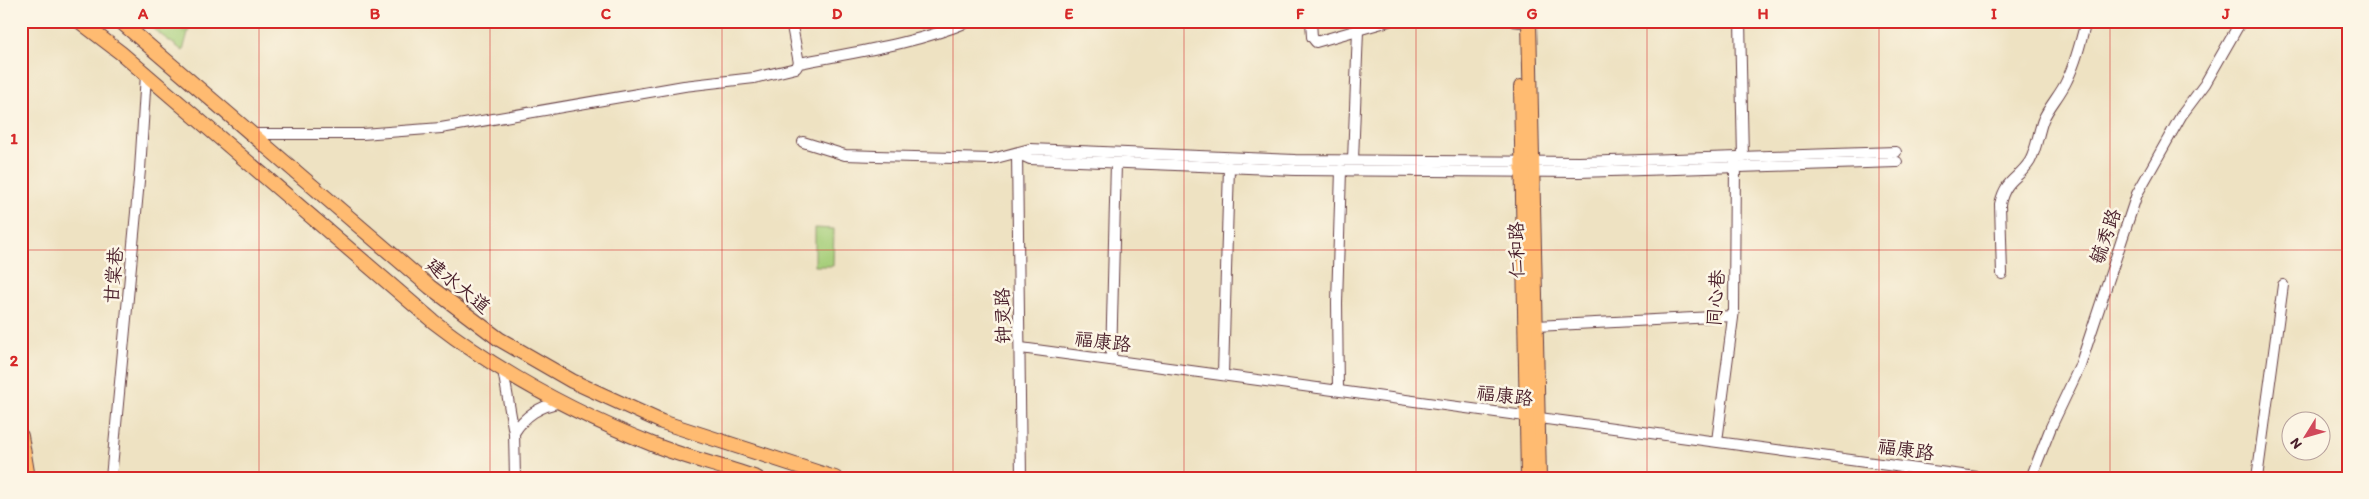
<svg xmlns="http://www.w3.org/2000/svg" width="2369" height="499" font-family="Itim,'LXGW WenKai TC',sans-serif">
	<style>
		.grass { fill: url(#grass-tufts); stroke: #787753 }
		.garden { fill: #a7cf7b; stroke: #787753 }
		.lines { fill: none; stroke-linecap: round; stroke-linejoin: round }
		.minor-casing { stroke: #633c42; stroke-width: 12 }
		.major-casing { stroke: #633c42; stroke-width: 16 }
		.minor { stroke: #fff; stroke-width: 10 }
		.major { stroke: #ffbb71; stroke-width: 14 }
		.grid { fill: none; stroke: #d62828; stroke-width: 1; stroke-opacity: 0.55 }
		.labels { text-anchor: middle; stroke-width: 5; stroke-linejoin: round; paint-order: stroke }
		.street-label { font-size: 19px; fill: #4a1f2b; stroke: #fcf5e5 }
		.neatline { fill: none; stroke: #d62828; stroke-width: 2 }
		.grid-label { font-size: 16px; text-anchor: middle; font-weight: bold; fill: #d62828 }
	</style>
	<defs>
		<pattern id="grass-tufts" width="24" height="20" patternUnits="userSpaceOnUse" patternTransform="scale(1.25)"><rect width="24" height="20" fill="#a7cf7b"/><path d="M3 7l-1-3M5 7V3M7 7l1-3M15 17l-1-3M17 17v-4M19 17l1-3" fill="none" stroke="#91b16a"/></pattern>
	</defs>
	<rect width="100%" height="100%" fill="#fcf5e5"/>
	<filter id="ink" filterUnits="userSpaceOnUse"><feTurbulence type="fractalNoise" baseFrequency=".02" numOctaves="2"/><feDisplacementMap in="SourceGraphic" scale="10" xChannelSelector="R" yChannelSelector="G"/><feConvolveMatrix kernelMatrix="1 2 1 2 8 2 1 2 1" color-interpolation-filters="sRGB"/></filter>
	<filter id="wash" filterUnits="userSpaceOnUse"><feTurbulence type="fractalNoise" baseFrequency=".0096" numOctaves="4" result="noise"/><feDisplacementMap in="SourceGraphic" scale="20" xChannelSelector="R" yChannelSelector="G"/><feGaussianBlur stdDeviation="1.12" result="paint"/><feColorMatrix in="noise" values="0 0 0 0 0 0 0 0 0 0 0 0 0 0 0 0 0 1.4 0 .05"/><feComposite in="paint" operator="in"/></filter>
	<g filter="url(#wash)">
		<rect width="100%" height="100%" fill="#eee2c2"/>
		<!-- grass -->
		<polygon class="grass" points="142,21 191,21 183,51"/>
		<!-- garden -->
		<polygon class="garden" points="815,228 834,229 833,266 815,266"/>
	</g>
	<g filter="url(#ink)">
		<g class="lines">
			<defs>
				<g id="minor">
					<polyline points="791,21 799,63"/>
					<polyline points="1311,21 1312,37 1316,42 1389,21"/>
					<polyline points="1513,21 1520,22"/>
					<polyline points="1740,21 1743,157"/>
					<path d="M 253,134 L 362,134 L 441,128 L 684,86 L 754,78 L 796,68 L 799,63 C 856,52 916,44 970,21"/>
					<polyline points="803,142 845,155 876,156 992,159 1030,149 1295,160 1579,162 1896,152"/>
					<polyline points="1017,153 1030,159 1295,170 1579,172 1897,162"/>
					<polyline points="1017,153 1021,478"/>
					<polyline points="1353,160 1358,30"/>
					<path d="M 2002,274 L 2000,204 C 2006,178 2018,180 2030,161 C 2037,148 2038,133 2043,120 C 2049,106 2061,94 2067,80 C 2076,62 2081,41 2086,21"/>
					<polyline points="1536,326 1733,316"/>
					<polyline points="1021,348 1984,478"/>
					<polyline points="1111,360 1116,163"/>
					<polyline points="503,370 514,433 515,478"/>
					<polyline points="1223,374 1229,167"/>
					<polyline points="1338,390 1337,303 1341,170"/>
					<path d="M 514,433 C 525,415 540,406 561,402"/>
					<polyline points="1717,441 1734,310 1735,161"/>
					<polyline points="111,478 140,170 146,74"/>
					<polyline points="2031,478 2051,427 2080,366 2137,194 2181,116 2205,84 2241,21"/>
					<polyline points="2257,478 2283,285"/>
				</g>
				<g id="major">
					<path d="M 79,21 L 121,53 L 434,322 C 500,373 574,413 652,444 C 686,458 723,466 757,478"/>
					<polyline points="120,21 430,287 499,339 572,381 662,422 835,478"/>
					<polyline points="1529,21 1539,478"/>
					<polyline points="1521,87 1528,478"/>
					<polyline points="21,436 28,478"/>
				</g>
			</defs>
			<!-- minor casing -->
			<use href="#minor" class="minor-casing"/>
			<!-- major casing -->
			<use href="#major" class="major-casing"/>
			<!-- minor -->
			<use href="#minor" class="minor"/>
			<!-- major -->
			<use href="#major" class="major"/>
		</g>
	</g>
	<!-- grid -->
	<path class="grid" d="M 259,21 L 259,478M 490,21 L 490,478M 722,21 L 722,478M 953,21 L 953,478M 1184,21 L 1184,478M 1416,21 L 1416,478M 1647,21 L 1647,478M 1879,21 L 1879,478M 2110,21 L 2110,478M 21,250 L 2348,250"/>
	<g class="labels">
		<!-- street labels -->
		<g class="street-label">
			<text transform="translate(2105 236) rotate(-71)" y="7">毓秀路</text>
			<text transform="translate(1516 250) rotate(-91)" y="7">仁和路</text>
			<text transform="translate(113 275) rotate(-85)" y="7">甘棠巷</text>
			<text transform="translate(459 285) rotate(39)" y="7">建水大道</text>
			<text transform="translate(1715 298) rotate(-86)" y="7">同心巷</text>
			<text transform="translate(1002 316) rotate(-91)" y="7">钟灵路</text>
			<text transform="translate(1103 341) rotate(7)" y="7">福康路</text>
			<text transform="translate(1505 395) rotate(7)" y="7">福康路</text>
			<text transform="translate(1906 449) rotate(8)" y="7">福康路</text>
		</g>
	</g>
	<!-- margin -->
	<rect width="2369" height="499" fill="none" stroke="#fcf5e5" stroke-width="55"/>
	<!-- north arrow -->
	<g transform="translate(2306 436) rotate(233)"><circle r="24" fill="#fcf5e5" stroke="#b59f9b"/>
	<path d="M0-4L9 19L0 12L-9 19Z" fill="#d1495b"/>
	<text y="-8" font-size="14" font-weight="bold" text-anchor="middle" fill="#4a1f2b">N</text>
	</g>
	<rect x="28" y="28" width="2314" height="444" class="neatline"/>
	<g class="grid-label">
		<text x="143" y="19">A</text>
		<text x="375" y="19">B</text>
		<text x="606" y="19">C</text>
		<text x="837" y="19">D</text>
		<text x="1069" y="19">E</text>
		<text x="1300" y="19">F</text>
		<text x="1532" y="19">G</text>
		<text x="1763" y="19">H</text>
		<text x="1994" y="19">I</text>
		<text x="2226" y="19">J</text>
		<text x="14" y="144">1</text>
		<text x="14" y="366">2</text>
	</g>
</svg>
